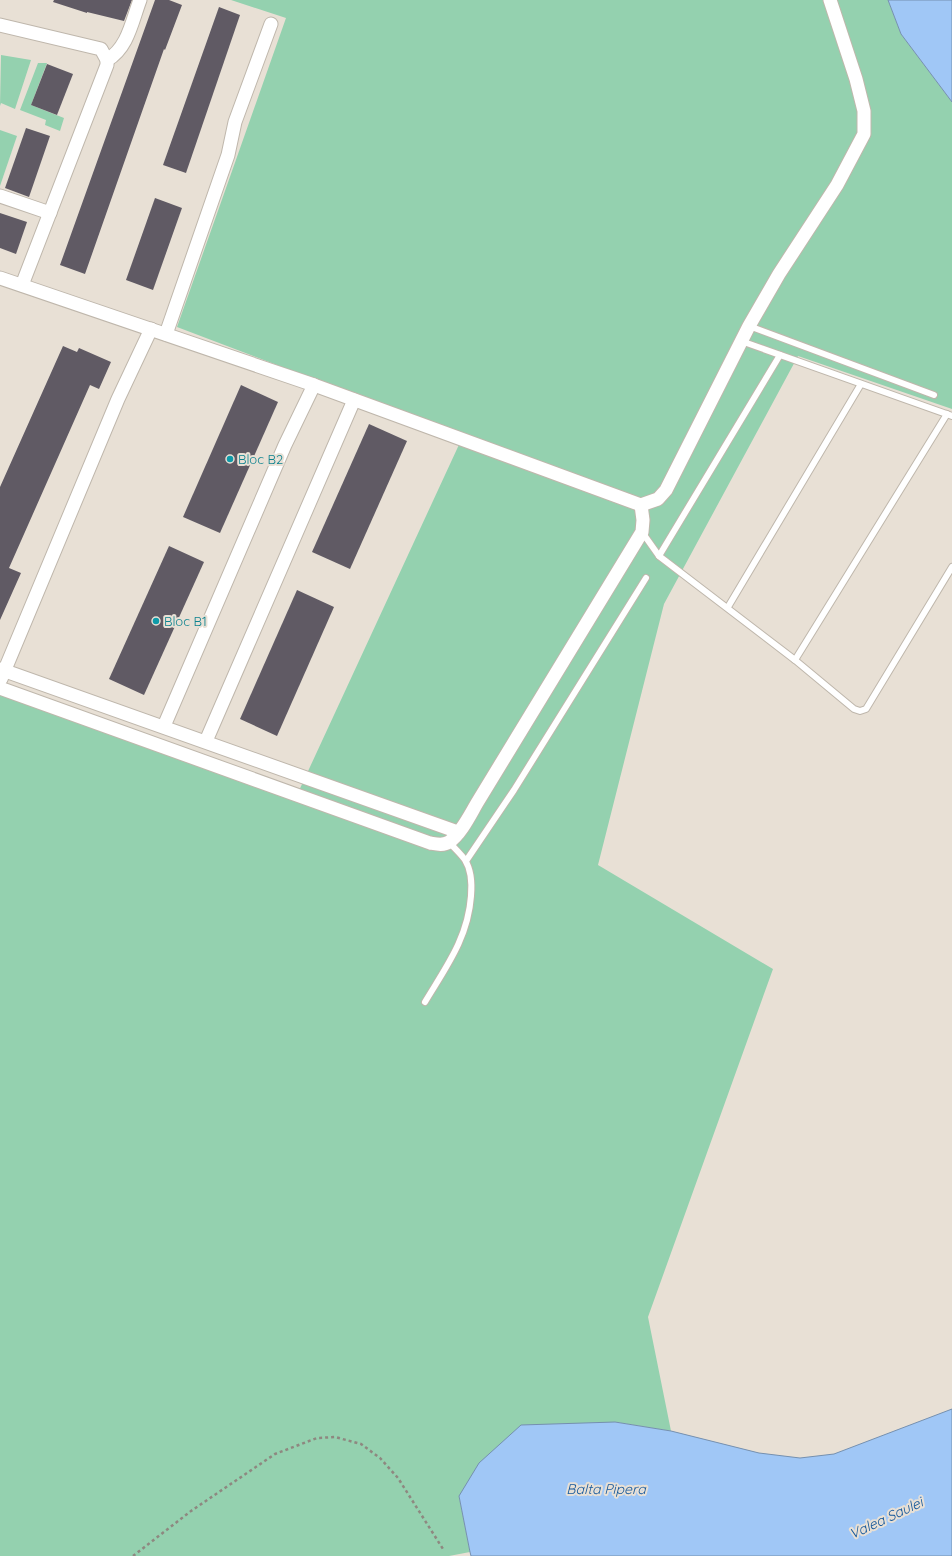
<svg xmlns="http://www.w3.org/2000/svg" width="952" height="1556" font-family="Quicksand,sans-serif">
	<style>
		.green { fill: #94d1af }
		.water { fill: #a0c7f6; stroke: #7590af }
		.building { fill: #605a64 }
		.lines { fill: none; stroke-linecap: round; stroke-linejoin: round }
		.lane-casing { stroke: #bfb7ac; stroke-width: 8 }
		.street-casing { stroke: #bfb7ac; stroke-width: 15 }
		.path { stroke: #8e8880; stroke-width: 2.5; stroke-dasharray: 3 3; stroke-linecap: butt }
		.lane { stroke: #fff; stroke-width: 6 }
		.street { stroke: #fff; stroke-width: 13 }
		.culture-dot { fill: #0f9aa8; stroke: #e8e0d5; stroke-width: 1.5 }
		.labels { text-anchor: middle; stroke-width: 4; stroke-linejoin: round; paint-order: stroke }
		.culture-label { font-size: 13px; fill: #0d838f; stroke: #e8e0d5; text-anchor: start }
		.water-label { font-size: 14px; font-style: italic; fill: #13569a; stroke: #e8e0d5 }
	</style>
	<rect width="100%" height="100%" fill="#e8e0d5"/>
	<!-- green -->
	<g class="green">
		<polygon points="231,0 888,0 901,34 952,102 952,409 798,356 664,604 598,865 773,969 648,1317 671,1431 615,1422 459,1496 470,1552 449,1556 0,1556 0,688 297,795 463,436 177,327 286,18"/>
		<polygon points="1,55 31,60 15,109 1,103 0,106"/>
		<polygon points="38,63 47,63 31,105 64,118 60,131 45,125 46,120 20,110"/>
		<polygon points="0,130 17,136 0,186"/>
	</g>
	<!-- water -->
	<g class="water">
		<polygon points="888,0 952,0 952,102 901,34"/>
		<polygon points="952,1409 952,1556 471,1556 470,1552 459,1496 479,1463 521,1425 615,1422 671,1431 759,1453 800,1458 834,1454"/>
	</g>
	<!-- building -->
	<g class="building">
		<polygon points="54,0 132,0 124,21 87,12 87,13 53,2"/>
		<polygon points="155,0 169,0 182,5 165,50 164,49 85,274 60,265"/>
		<polygon points="219,7 240,15 186,173 163,165"/>
		<polygon points="47,64 73,74 57,115 31,105"/>
		<polygon points="26,128 50,136 29,197 5,188"/>
		<polygon points="155,198 182,208 153,290 126,280"/>
		<polygon points="0,213 27,222 16,254 0,248"/>
		<polygon points="63,346 77,352 79,348 111,362 99,389 90,385 9,568 21,573 0,620 0,487"/>
		<polygon points="241,385 278,402 220,533 183,517"/>
		<polygon points="369,424 407,441 350,569 312,552"/>
		<polygon points="169,546 204,562 144,695 109,679"/>
		<polygon points="297,590 334,607 277,736 240,719"/>
	</g>
	<g class="lines">
		<defs>
			<g id="lane">
				<polyline points="749,326 934,395"/>
				<polyline points="741,341 952,416"/>
				<polyline points="642,532 659,556 795,660 854,709 860,711 866,709 952,567"/>
				<polyline points="659,556 780,355"/>
				<polyline points="728,607 861,384"/>
				<polyline points="795,660 947,414"/>
				<polyline points="466,861 514,790 646,578"/>
				<path d="M 425,1002 C 446,967 468,938 471,896 C 472,884 472,871 465,860 C 461,854 454,848 449,842"/>
			</g>
			<g id="street">
				<polyline points="0,25 101,49 107,60 107,65 22,285"/>
				<path d="M 107,60 C 128,48 132,21 140,0"/>
				<polyline points="0,196 50,213"/>
				<polyline points="0,278 314,385 641,505 658,499 666,490 749,326 779,274 837,185 864,134 864,111 856,79 830,0"/>
				<polyline points="166,334 228,155 235,122 271,24"/>
				<polyline points="0,669 458,832"/>
				<polyline points="1,679 118,399 151,329"/>
				<path d="M 0,688 L 430,843 C 436,844 443,846 449,842 C 461,834 470,815 477,803 L 642,532 L 643,520 L 641,505"/>
				<polyline points="164,726 285,445 314,385"/>
				<polyline points="206,741 354,400"/>
			</g>
		</defs>
		<!-- lane casing -->
		<use href="#lane" class="lane-casing"/>
		<!-- street casing -->
		<use href="#street" class="street-casing"/>
		<!-- path -->
		<polyline class="path" points="133,1556 191,1511 275,1454 317,1438 335,1437 361,1444 380,1458 398,1478 443,1549"/>
		<!-- lane -->
		<use href="#lane" class="lane"/>
		<!-- street -->
		<use href="#street" class="street"/>
	</g>
	<!-- markers -->
	<g class="culture-dot">
		<circle cx="230" cy="459" r="4"/>
		<circle cx="156" cy="621" r="4"/>
	</g>
	<g class="labels">
		<!-- culture labels -->
		<g class="culture-label">
			<text x="238" y="464">Bloc B2</text>
			<text x="164" y="626">Bloc B1</text>
		</g>
		<!-- water labels -->
		<g class="water-label">
			<text x="606" y="1494">Balta Pipera</text>
			<text transform="translate(886 1518) rotate(-25)" y="5">Valea Saulei</text>
		</g>
	</g>
</svg>
